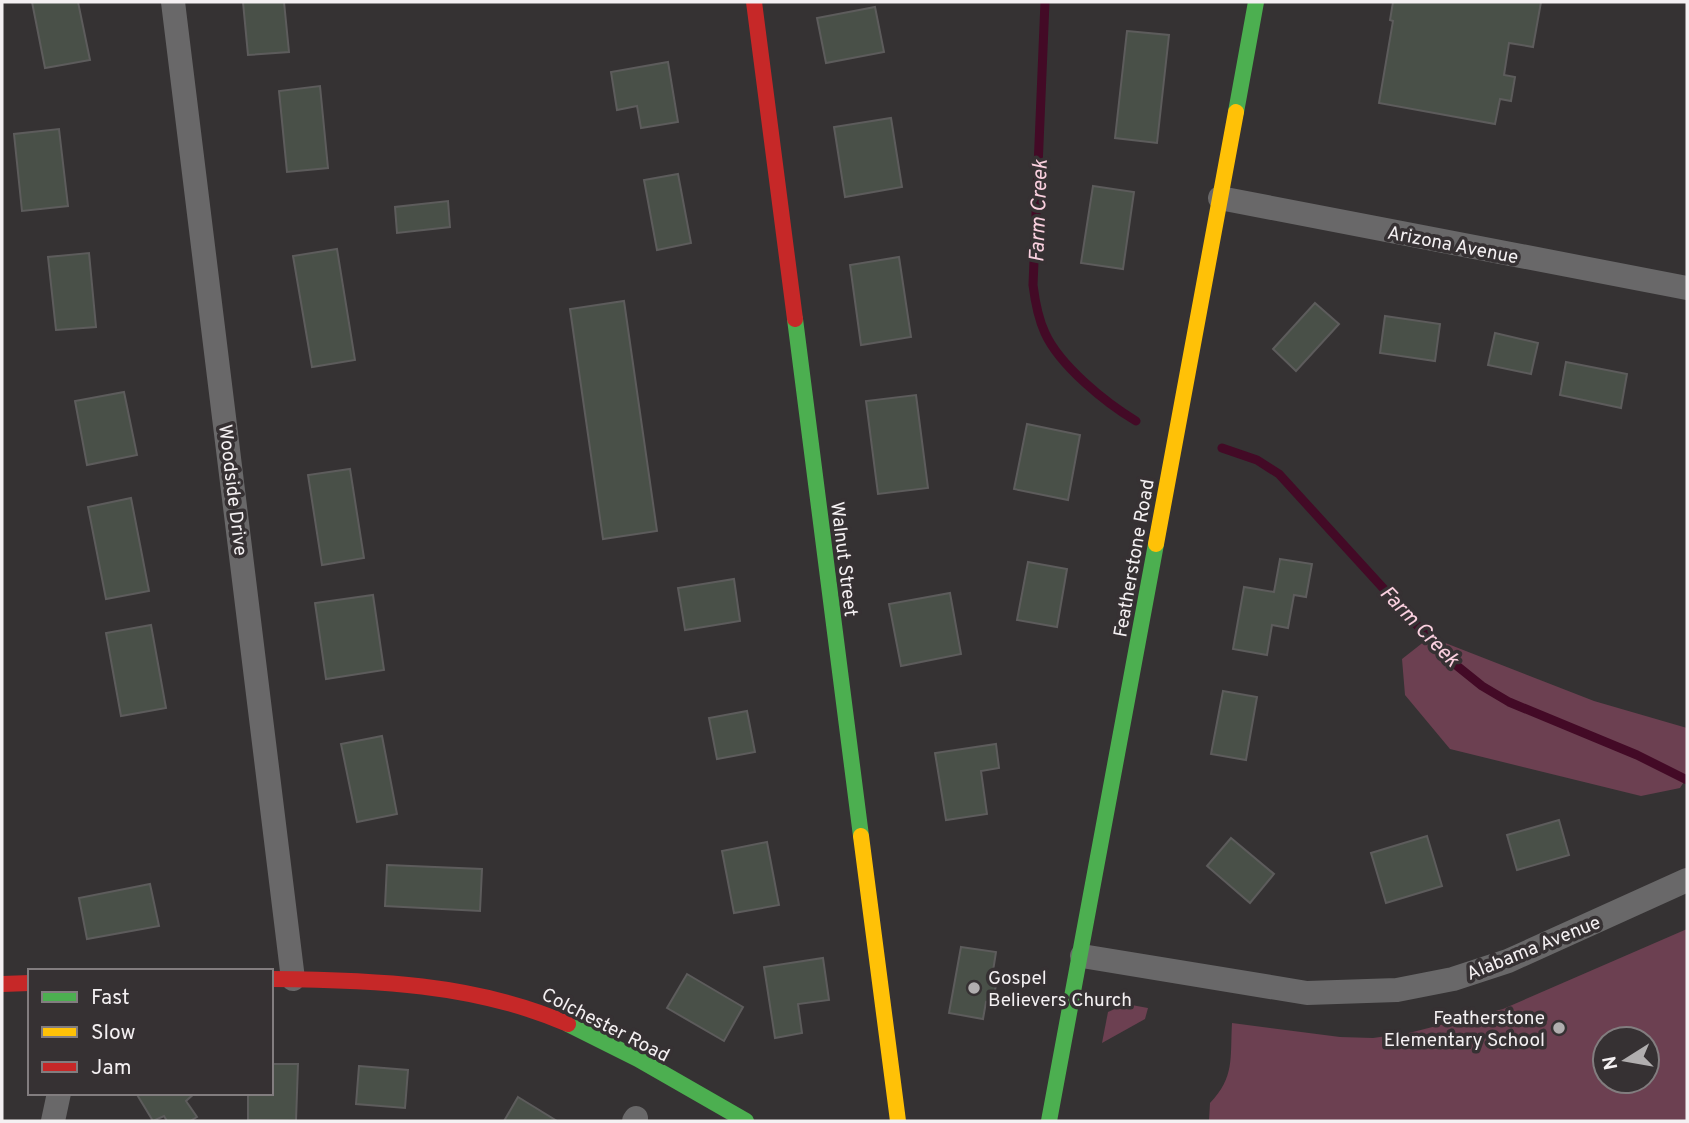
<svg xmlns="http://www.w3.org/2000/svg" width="1689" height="1123" font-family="Overpass,sans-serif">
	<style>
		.green { fill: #6c4051; fill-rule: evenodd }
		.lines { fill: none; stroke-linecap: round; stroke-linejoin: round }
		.stream { stroke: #430a26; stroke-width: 9 }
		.building { fill: #495048; stroke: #5d5c5c; stroke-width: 2 }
		.street { stroke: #696869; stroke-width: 24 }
		.fast { stroke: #4caf50; stroke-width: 16 }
		.slow { stroke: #ffc107; stroke-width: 16 }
		.jam { stroke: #c62828; stroke-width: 16 }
		.poi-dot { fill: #b1aeaf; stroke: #363133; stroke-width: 2.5 }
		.labels { text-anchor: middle; stroke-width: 7; stroke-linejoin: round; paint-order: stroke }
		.street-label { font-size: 19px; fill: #f4f0f2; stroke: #363133 }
		.poi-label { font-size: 19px; fill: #f4f0f2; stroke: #363133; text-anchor: start }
		.water-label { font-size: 21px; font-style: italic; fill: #fad0df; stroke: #363133 }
	</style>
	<rect width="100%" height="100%" fill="#353233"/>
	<!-- green -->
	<g class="green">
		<polygon points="1430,637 1594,701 1687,728 1687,777 1680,788 1641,796 1450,749 1405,695 1402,659"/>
		<path d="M 1687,929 L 1687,1121 L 1209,1121 L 1210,1103 C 1235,1077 1230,1058 1232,1023 L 1340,1037 L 1373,1038 L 1409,1033 L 1503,1009 ZM 1605,1039 L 1647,1039 L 1647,1081 L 1605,1081 Z"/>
		<polygon points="1126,1004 1148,1008 1145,1019 1102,1043 1108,1012"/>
	</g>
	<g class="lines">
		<!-- stream -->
		<g class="stream">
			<path d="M 1045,2 L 1033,285 C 1035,301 1038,318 1045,333 C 1060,366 1106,403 1136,421"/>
			<polyline points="1222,448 1257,460 1279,474 1446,657 1482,686 1509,702 1637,755 1687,780"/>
		</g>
	</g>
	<!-- building -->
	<g class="building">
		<polygon points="32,2 78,2 90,60 45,68"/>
		<polygon points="243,2 284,2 289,52 248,55"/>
		<polygon points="1393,2 1541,2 1533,47 1509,43 1504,75 1515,77 1511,101 1500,99 1495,124 1379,103 1393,21 1390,20"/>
		<polygon points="875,7 884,52 826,63 817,18"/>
		<polygon points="1127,31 1169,35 1157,143 1115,138"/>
		<polygon points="668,62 678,122 641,128 637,106 617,110 611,72"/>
		<polygon points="320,86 328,168 287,172 279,91"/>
		<polygon points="891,118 902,187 845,197 834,127"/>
		<polygon points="59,129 68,206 22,211 14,134"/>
		<polygon points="678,174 691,243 657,250 644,180"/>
		<polygon points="1093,186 1134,192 1123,269 1081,263"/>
		<polygon points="448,201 450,227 397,233 395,207"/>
		<polygon points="337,249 355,360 312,367 293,256"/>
		<polygon points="89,253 96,327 56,330 48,257"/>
		<polygon points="899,257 911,337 861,345 850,265"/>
		<polygon points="624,301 657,531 603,539 570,309"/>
		<polygon points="1315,303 1339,324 1296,371 1273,349"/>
		<polygon points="1385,316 1440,324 1435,361 1380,353"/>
		<polygon points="1495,333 1538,343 1531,374 1488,365"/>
		<polygon points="1566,362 1627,374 1621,408 1560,395"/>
		<polygon points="124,392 137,455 87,465 75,401"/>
		<polygon points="916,395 928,488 878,494 866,401"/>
		<polygon points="1027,424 1080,435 1068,500 1014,489"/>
		<polygon points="350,469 364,558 322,565 308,475"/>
		<polygon points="131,498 149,591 106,599 88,507"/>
		<polygon points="1280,559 1312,564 1306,597 1294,595 1288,628 1272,625 1267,655 1233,649 1244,587 1274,592"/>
		<polygon points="1028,562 1067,569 1057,627 1017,620"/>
		<polygon points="734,579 740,621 685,630 678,588"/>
		<polygon points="950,593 961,654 901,666 889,604"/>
		<polygon points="373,595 384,670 326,679 315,603"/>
		<polygon points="151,625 166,708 121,716 106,633"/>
		<polygon points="1223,691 1257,697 1246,760 1211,754"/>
		<polygon points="747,711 755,752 717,759 709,718"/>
		<polygon points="382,736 397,814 357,822 341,744"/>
		<polygon points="996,744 999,768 981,771 987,814 946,820 935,753"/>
		<polygon points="1559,820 1569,855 1517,870 1507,835"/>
		<polygon points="1427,836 1442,886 1386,903 1371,853"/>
		<polygon points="1231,838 1274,874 1250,903 1207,866"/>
		<polygon points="767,842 779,905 734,913 722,851"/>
		<polygon points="387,865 482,869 480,911 385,906"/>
		<polygon points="150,884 159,926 87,939 79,898"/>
		<polygon points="961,947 996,952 993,971 998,972 993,1003 986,1002 983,1019 949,1013"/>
		<polygon points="823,958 829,1000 798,1004 802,1033 775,1038 764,967"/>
		<polygon points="687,974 743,1007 724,1041 667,1008"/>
		<polygon points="271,1064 298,1064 296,1121 248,1120 248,1093 271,1093"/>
		<polygon points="359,1066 408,1070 405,1108 356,1104"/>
		<polygon points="136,1093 195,1093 186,1101 197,1117 190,1121 167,1121 164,1116 153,1121"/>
		<polygon points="518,1097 557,1121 504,1121"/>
	</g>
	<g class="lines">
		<!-- street -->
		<g class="street">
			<polyline points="173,2 293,979"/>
			<polyline points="1220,198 1687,288"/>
			<polyline points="1082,956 1307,993 1397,990 1453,979 1508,961 1687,880"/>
			<polyline points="53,1121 59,1093"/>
			<polyline points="634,1121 636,1118"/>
		</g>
		<!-- fast -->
		<g class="fast">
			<polyline points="1236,112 1256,2"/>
			<polyline points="795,319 861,836"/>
			<polyline points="568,1024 638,1059 746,1121"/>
			<polyline points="1049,1121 1156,544"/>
		</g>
		<!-- slow -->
		<g class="slow">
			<polyline points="1156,544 1236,112"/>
			<polyline points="861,836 898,1121"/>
		</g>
		<!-- jam -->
		<g class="jam">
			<polyline points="754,2 795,319"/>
			<path d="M 271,979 C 372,980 474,983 568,1024"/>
			<polyline points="2,984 30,983"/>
		</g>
	</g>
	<!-- markers -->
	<g class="poi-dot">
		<circle cx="974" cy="988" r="7"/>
		<circle cx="1559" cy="1028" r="7"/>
	</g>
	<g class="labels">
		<!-- street labels -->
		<g class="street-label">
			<text transform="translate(1453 244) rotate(11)" y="7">Arizona Avenue</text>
			<text transform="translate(234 490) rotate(83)" y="7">Woodside Drive</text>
			<text transform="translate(1133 558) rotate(-80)" y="7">Featherstone Road</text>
			<text transform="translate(845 559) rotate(83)" y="7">Walnut Street</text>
			<text transform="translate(1533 947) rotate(-22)" y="7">Alabama Avenue</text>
			<text transform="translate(606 1024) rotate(27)" y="7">Colchester Road</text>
		</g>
		<!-- poi labels -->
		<g class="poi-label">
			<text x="988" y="984">Gospel<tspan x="988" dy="22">Believers Church</tspan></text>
			<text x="1545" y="1024" text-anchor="end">Featherstone<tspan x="1545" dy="22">Elementary School</tspan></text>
		</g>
		<!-- water labels -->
		<g class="water-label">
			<text transform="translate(1038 211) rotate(-88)" y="7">Farm Creek</text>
			<text transform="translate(1420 626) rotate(46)" y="7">Farm Creek</text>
		</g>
	</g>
	<!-- border -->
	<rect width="1689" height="1123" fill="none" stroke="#f4f0f2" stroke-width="7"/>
	<!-- legend -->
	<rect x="28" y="969" width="245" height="126" fill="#363133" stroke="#827d7f" stroke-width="2"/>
	<rect x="42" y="992" width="35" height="10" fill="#4caf50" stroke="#827d7f" stroke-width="2"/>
	<text x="91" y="1004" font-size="21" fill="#f4f0f2">Fast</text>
	<rect x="42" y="1027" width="35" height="10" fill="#ffc107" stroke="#827d7f" stroke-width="2"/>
	<text x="91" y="1039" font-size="21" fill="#f4f0f2">Slow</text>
	<rect x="42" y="1062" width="35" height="10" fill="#c62828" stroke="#827d7f" stroke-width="2"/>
	<text x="91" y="1074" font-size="21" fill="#f4f0f2">Jam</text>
	<!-- north arrow -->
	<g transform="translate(1626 1060) rotate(259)"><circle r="33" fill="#363133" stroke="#827d7f" stroke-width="2"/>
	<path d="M0-5L12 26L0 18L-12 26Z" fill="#b1aeaf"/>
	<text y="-10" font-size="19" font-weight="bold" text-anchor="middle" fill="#f4f0f2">N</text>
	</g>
</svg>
